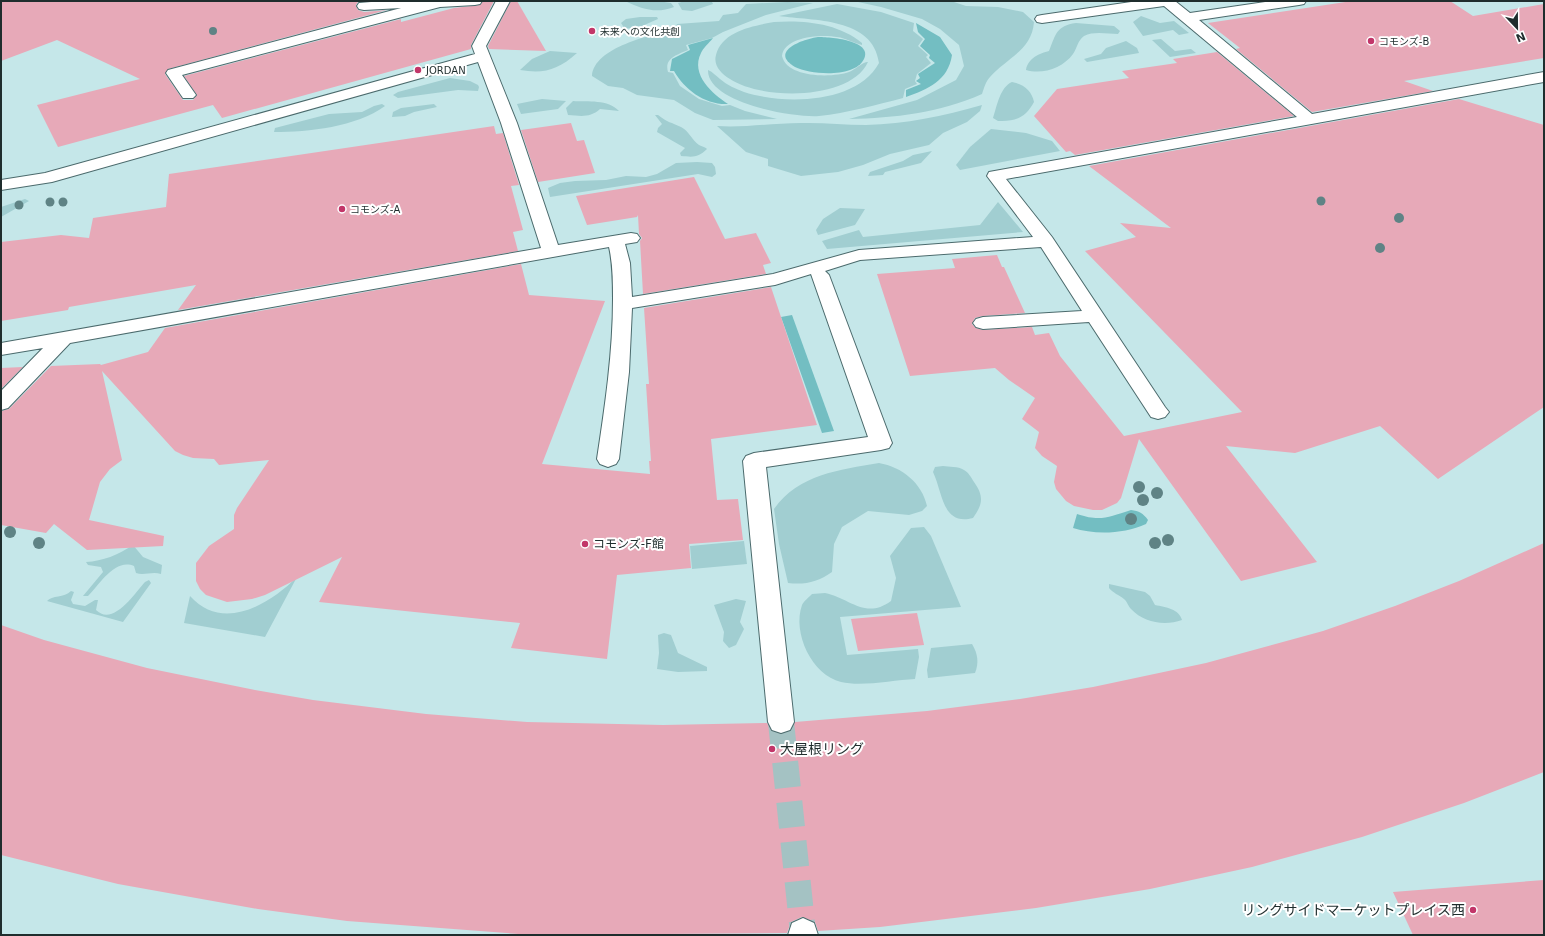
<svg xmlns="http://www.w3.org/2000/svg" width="1545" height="936" font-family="'DejaVu Sans','Noto Sans JP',sans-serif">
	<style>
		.green { fill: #a1ced1 }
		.water { fill: #73bec2 }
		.building { fill: #e7a9b8 }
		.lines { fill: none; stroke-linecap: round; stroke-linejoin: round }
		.minor-tunnel { stroke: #a4c2c3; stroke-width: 26; stroke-dasharray: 26 14; stroke-linecap: butt }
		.minor-casing { stroke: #4b6a6c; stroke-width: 2 }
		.minor { fill: #fff; fill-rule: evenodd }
		.tree { fill: #5f8385 }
		.poi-dot { fill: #c23669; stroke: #fff; stroke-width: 1.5 }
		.labels { text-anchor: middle; stroke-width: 4; stroke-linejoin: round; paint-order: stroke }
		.far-poi-label { font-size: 10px; fill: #1f2d2d; stroke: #fff; text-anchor: start }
		.poi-label { font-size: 12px; fill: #1f2d2d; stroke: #fff; text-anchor: start }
		.near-poi-label { font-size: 14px; fill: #1f2d2d; stroke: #fff; text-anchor: start }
	</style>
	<rect width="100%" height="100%" fill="#c5e7e9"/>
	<!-- green -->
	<g class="green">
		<path d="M 625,1 L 658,1 L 671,3 L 674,7 C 656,14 642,9 625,1 Z"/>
		<polygon points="685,1 712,2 713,4 692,11 682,10 678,3"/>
		<path d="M 862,1 L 951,1 L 966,6 L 998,7 L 1023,12 L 1034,22 C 1032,50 1007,58 990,77 C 986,81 984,88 982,94 C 939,113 895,118 849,119 L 917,100 L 956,80 L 964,66 L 959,45 L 940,29 L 922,19 L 881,7 L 858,2 Z"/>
		<path d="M 787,2 L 813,3 L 766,15 L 723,32 L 712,38 L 686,45 L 688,50 C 677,55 664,58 668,72 L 673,73 L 680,86 L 699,99 L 722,106 L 730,105 L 745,111 L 777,119 L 713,120 L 695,113 L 674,100 L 637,95 L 623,88 L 608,86 L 592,76 C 594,47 652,35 675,29 L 677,24 L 719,21 L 723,15 L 738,13 L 746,4 Z"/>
		<path d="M 837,4 L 881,12 L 914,23 L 913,31 L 923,39 L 918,46 L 928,55 L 926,57 L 931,63 L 917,74 L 915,81 L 917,84 L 905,89 L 903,98 C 876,105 847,113 819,116 C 794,118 707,103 708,70 C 713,72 716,76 720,79 C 727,85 736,89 744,92 C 784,105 857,104 879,63 C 873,17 813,21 779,16 Z"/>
		<polygon points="1141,16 1160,23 1174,21 1189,33 1179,35 1173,30 1143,36 1133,22"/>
		<polygon points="640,17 657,17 658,19 642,26 625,29 621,23 626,19"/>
		<path d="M 774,22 C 804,20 838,23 862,43 L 862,45 C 853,43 846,38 837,37 C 823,34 784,36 782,56 C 787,78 832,78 849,72 C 855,70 862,62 868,62 C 850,101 761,100 730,79 C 721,74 713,65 716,55 C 722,31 753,26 774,22 Z"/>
		<path d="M 1076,23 L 1114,26 L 1120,31 L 1118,34 C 1107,34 1094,31 1084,36 C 1078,40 1077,48 1073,54 C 1063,68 1042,75 1026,70 C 1028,58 1040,53 1049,51 C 1056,34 1056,26 1076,23 Z"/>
		<polygon points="1161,39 1175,51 1191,49 1196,53 1170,57 1152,40"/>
		<polygon points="1126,41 1137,48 1139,53 1087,62 1084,59 1101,54 1106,48"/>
		<path d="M 550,51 L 577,53 C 558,70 544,74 520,70 L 532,59 Z"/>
		<polygon points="450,78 470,81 478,85 479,87 478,91 458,90 398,98 393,95 398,92"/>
		<path d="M 1012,82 C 1024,84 1032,91 1034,102 C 1026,117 1016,122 998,121 L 993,118 C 997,106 1000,87 1012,82 Z"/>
		<polygon points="542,99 566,101 558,109 521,114 517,104"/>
		<path d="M 573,101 C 588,102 608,99 619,111 L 600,109 C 590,118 581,116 568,115 L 566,108 Z"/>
		<path d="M 382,104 L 385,106 C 356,127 309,132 274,132 L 275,128 L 329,114 L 362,112 L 374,106 Z"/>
		<polygon points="434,104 437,107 414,112 405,116 392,117 393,112 401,108"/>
		<path d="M 982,105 L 980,111 L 967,122 L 943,133 L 929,145 L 890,154 L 863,165 L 838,172 L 801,176 L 768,166 L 768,159 L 746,152 L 717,126 C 747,128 778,122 808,123 C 827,123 846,125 866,125 C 906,124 943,116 982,105 Z"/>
		<path d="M 655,115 L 658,115 C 668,123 671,122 681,127 C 689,131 692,140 699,145 C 702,147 704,146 707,149 C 698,158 693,157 681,156 L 680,153 L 685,148 L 657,132 L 658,128 L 662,124 Z"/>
		<polygon points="991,129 1026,133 1052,141 1060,151 960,170 956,165 970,147"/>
		<polygon points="932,151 921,163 885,172 883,175 868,176 870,172 903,161 913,155"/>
		<polygon points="697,162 712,163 715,167 716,174 712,177 698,174 550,197 548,188 560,183 575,181 606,180 626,176 646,177 657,174 676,163"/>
		<polygon points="25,199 29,201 1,217 1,207"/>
		<polygon points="998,202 1023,232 827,249 822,241 859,230 863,237 980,225"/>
		<polygon points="840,208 865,209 855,225 818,235 816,230 823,219"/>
		<path d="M 879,463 C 902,467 922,483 927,506 L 922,511 L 909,515 L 868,511 L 842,527 L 834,544 L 832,572 C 818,582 805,585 788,583 L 779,544 L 774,509 C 799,474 839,470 879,463 Z"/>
		<path d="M 943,466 C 949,467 958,466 964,470 C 968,472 971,477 974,482 C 984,496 983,504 973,518 C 942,526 943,493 933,472 L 935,467 Z"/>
		<path d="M 924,527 L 931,536 L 961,607 L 840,617 L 847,655 L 918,649 L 919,657 L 915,679 C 893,680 862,687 841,682 C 812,675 792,633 802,605 C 804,601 809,597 812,594 C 816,594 821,593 825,593 C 850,598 865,620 891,601 L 896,578 L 890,556 L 911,528 Z"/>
		<polygon points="744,541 747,564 692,569 690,546"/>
		<path d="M 133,545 L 143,557 L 162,565 L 161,574 C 152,571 144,576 136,573 L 134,566 C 115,558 100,584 88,596 L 83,596 L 103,572 L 101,567 L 88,565 L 86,562 C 103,561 118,555 133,545 Z"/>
		<path d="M 297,577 L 265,637 L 184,623 L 190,596 C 223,633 270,604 297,577 Z"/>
		<path d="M 149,580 L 151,583 L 123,622 L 47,601 C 52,595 64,598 71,591 L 74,592 L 71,600 L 73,604 L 85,606 L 95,600 L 98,600 L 96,610 C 113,627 135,593 145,582 Z"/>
		<path d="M 1109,584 L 1145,592 L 1150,596 L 1155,605 C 1166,607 1179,609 1182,620 C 1165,626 1144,623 1131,609 C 1128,606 1127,601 1124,599 C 1119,595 1113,593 1109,588 Z"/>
		<polygon points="736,599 746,601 740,622 744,629 736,645 729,648 723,641 724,632 714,605"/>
		<polygon points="664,633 671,635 678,653 707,667 707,671 678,672 657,669 659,653 658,635"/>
		<path d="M 972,644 C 978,654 979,663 975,673 L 928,678 L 927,670 L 931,648 Z"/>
	</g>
	<!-- water -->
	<g class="water">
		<path d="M 916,23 L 940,37 L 952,55 C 948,81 928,89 906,97 L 906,90 L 921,84 L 916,81 L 920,78 L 918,74 L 935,63 L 929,58 L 930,55 L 920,46 L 925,39 L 918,32 Z"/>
		<path d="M 818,37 C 829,37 873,40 864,59 C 855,78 811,75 795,67 C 768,51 804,39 818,37 Z"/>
		<path d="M 713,38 C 709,43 703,48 701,53 C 690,75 713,94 728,104 C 705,105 685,90 674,71 L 670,71 L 672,59 L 690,50 L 688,45 Z"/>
		<polygon points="792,315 834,431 822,433 781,317"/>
		<path d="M 1131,510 C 1139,511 1143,513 1148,520 L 1146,524 C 1124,534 1095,535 1073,528 L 1077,514 C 1101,522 1108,517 1131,510 Z"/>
	</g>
	<!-- building -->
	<g class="building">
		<polygon points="1,1 365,1 358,2 356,5 358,10 364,12 387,10 168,69 165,74 183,100 193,100 197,95 184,76 401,19 401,22 454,8 480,5 483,1 494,1 471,45 471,49 222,118 213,105 58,147 37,105 140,79 57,40 1,61"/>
		<polygon points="511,1 517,1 546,51 489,49 488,46"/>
		<polygon points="1352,1 1450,1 1473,16 1544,4 1544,58 1404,81 1433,91 1312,112 1236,49 1240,48 1208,23"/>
		<polygon points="1217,52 1294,116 1075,155 1070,151 1066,152 1034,116 1057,89 1129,78 1122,71 1177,63 1173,59"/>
		<polygon points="1459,99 1544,125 1544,407 1438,479 1380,426 1295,453 1226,446 1317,562 1241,581 1139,439 1121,498 1117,503 1102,510 1093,510 1074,506 1066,501 1056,489 1054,482 1057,466 1042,456 1035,448 1039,432 1022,419 1035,398 1009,380 995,368 910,376 877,274 955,268 952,259 997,255 1002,267 1004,267 1025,313 983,316 975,318 972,324 976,328 983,330 1032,327 1035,335 1049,333 1060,356 1124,436 1242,412 1085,251 1136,237 1120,223 1171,228 1089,166"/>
		<polygon points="571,123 577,141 584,140 595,173 538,182 521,130"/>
		<polygon points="494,126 496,134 503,133 519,185 511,186 523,230 513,232 518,251 178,310 196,285 69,307 68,310 1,321 1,242 61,235 89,238 93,218 166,207 169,174"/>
		<polygon points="694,177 725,239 756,233 771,263 763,265 766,274 643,294 640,241 642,238 639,234 638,215 637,217 587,225 576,196"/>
		<polygon points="521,264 529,295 605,301 542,464 650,474 649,461 651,461 646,384 649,384 644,308 771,287 817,425 711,439 717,500 738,499 743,540 689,544 691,568 617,575 607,659 511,648 520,623 319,602 342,557 265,595 252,599 227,602 206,595 200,589 196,581 196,563 209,546 234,529 234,515 237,508 269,460 219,465 214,459 193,458 183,455 175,451 102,371 122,460 110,469 100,482 89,520 164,536 163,546 87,550 54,524 46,533 1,525 1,411 9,409 51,366 100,364 101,365 148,352 165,328"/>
		<polygon points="23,367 1,389 1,368"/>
		<polygon points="1544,543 1544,772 1464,803 1362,837 1252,867 1150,889 1036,908 880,927 818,931 815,922 802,917 791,922 787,933 532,935 347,921 258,909 118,884 1,855 1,625 44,640 147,668 255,690 313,700 426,714 527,722 663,725 767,723 772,731 781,734 791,731 795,722 927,711 1020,699 1093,687 1206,663 1323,631 1395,606 1459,581"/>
		<polygon points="917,613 924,645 858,651 851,619"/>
		<polygon points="1544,880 1544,935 1413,935 1393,892"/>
	</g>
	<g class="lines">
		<!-- minor-tunnel -->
		<polyline class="minor-tunnel" points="781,722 803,933"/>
		<defs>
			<g id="minor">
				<polygon points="383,1 482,1 480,4 475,5 440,7 182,75 196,95 193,98 183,98 166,73 168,70 401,8 364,10 359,9 357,6 359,3"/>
				<path d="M 496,1 L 510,1 L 486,46 L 517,123 L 558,245 L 631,233 L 637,234 L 640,238 L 637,242 L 625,244 L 630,263 L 632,297 L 773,274 L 859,250 L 1033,237 L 987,176 L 989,172 L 1297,117 L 1164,6 L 1042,23 L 1037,22 L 1035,19 L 1037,16 L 1042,15 L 1138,1 L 1175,1 L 1190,13 L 1272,1 L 1306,1 L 1304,4 L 1299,5 L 1199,20 L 1312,114 L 1544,72 L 1544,82 L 1006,179 L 1052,237 L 1165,407 L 1169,412 L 1165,417 L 1158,419 L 1151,417 L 1089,322 L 983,329 L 976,327 L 973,323 L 976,319 L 983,317 L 1082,311 L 1041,247 L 860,260 L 825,271 L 829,275 L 892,443 L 889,448 L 881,450 L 766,467 L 794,722 L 790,730 L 781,733 L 772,730 L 768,722 L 743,461 L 746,456 L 754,453 L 868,437 L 811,274 L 775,285 L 632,308 L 629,372 L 619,459 L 616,464 L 608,467 L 600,464 L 597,459 C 605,406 613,352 613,299 C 613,282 613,264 609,247 L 70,343 L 8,408 L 1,410 L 1,391 L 43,348 L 1,355 L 1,343 L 541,248 L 501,123 L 478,62 L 52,182 L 1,190 L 1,180 L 45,173 L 475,54 L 472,46 Z"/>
				<polygon points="803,918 814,923 818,935 788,935 792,923"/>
			</g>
		</defs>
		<!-- minor casing -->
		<use href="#minor" class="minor-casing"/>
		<!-- minor -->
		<use href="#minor" class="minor"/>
	</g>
	<!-- trees -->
	<g class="tree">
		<circle cx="213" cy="31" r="4"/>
		<circle cx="1321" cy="201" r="4.5"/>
		<circle cx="50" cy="202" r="4.5"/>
		<circle cx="63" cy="202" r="4.5"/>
		<circle cx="19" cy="205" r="4.5"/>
		<circle cx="1399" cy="218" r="5"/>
		<circle cx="1380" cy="248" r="5"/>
		<circle cx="1139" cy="487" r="6"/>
		<circle cx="1157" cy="493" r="6"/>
		<circle cx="1143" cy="500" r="6"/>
		<circle cx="1131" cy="519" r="6"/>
		<circle cx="10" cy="532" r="6"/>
		<circle cx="1168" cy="540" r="6"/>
		<circle cx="39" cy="543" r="6"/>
		<circle cx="1155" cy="543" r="6"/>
	</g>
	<!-- markers -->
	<g class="poi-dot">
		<circle cx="592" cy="31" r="4"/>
		<circle cx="1371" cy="41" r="4"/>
		<circle cx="418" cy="70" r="4"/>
		<circle cx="342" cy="209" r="4"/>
		<circle cx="585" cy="544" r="4"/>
		<circle cx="772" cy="749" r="4"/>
		<circle cx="1473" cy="910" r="4"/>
	</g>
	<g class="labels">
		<!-- far-poi labels -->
		<g class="far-poi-label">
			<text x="600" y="35">未来への文化共創</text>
			<text x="1379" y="45">コモンズ-B</text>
			<text x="426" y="74">JORDAN</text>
			<text x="350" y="213">コモンズ-A</text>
		</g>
		<!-- poi labels -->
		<g class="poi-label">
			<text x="593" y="548">コモンズ-F館</text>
		</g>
		<!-- near-poi labels -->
		<g class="near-poi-label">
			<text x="780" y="754">大屋根リング</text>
			<text x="1465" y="915" text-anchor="end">リングサイドマーケットプレイス西</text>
		</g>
	</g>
	<!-- border -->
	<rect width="1545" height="936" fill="none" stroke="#1f2d2d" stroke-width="4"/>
	<!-- north arrow -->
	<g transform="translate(1517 28) rotate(158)" stroke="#ffffff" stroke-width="3" paint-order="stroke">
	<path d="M0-3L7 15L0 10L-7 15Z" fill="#1f2d2d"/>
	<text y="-6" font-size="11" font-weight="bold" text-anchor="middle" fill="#1f2d2d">N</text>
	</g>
</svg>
